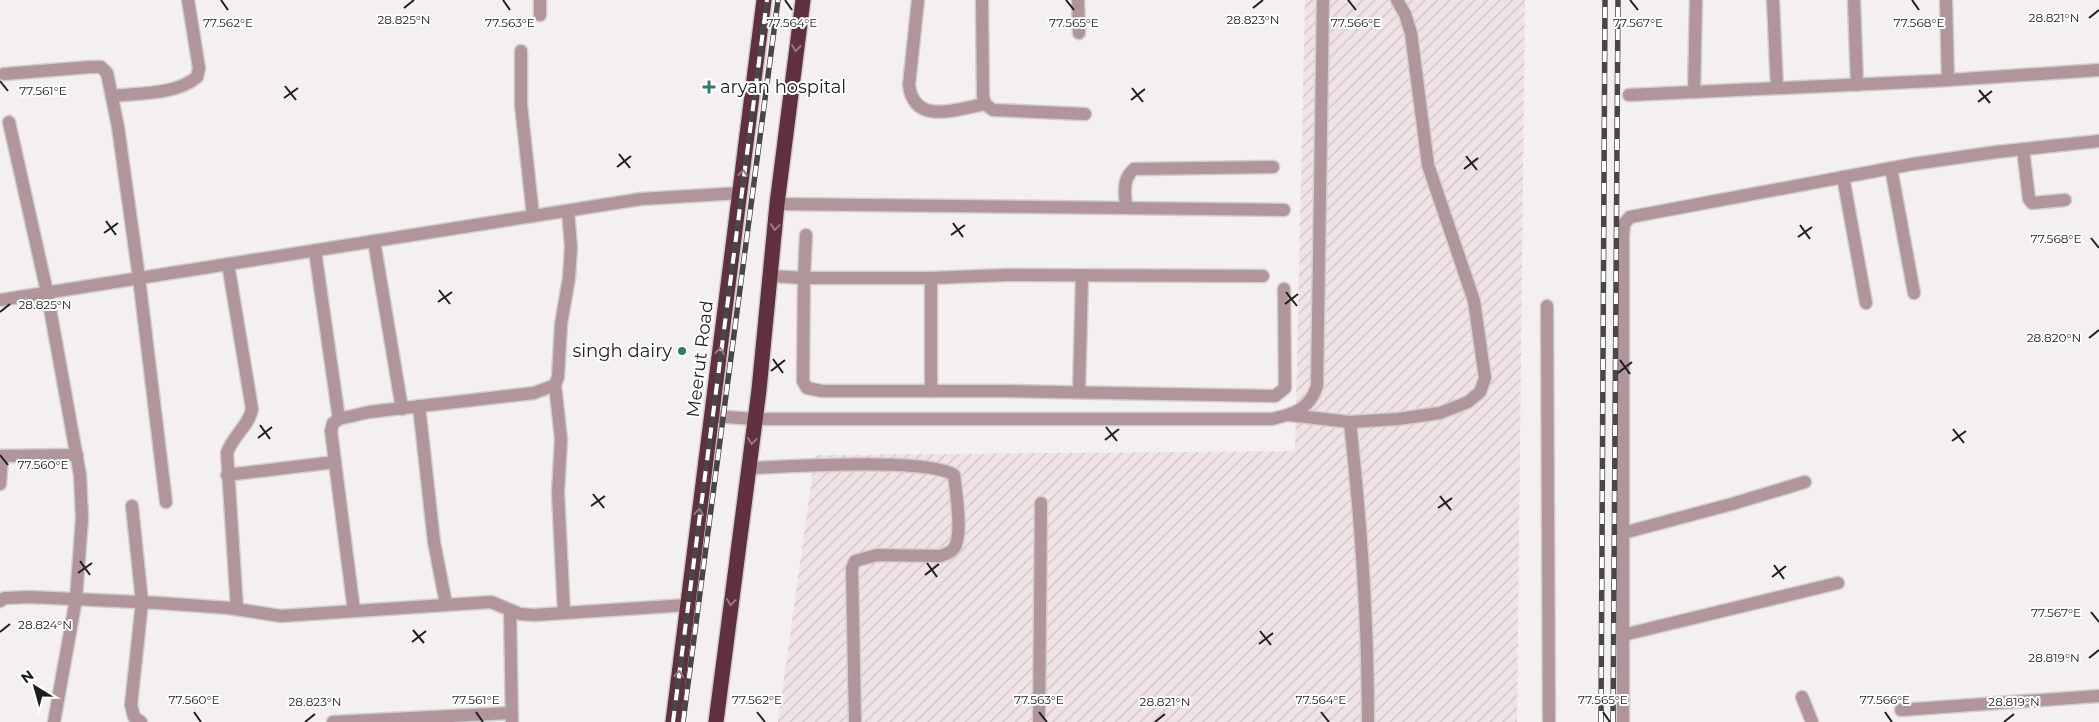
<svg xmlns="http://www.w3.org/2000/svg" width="2099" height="722" font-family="Montserrat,sans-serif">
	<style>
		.industrial { fill: url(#industrial-furrows) }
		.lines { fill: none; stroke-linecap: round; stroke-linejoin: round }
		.minor-casing { stroke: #d2cecf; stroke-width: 15 }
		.highway-casing { stroke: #d2cecf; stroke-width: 18 }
		.minor { stroke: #b0969b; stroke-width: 12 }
		.highway { stroke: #60303e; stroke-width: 15 }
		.rail-casing { stroke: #484646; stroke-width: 5.5 }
		.rail { stroke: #fff; stroke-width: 4; stroke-dasharray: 11; stroke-linecap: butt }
		.oneway { stroke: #987882 }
		.ticks { fill: none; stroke: #1e1d1d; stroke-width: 2 }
		.poi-dot { fill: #31786e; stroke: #fff; stroke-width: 2 }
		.labels { text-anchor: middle; stroke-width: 4; stroke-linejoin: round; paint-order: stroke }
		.poi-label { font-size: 18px; fill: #1e1d1d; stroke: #fff; text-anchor: start }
		.street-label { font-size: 18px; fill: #1e1d1d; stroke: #fff }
		.ticks-label { font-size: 12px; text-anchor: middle; fill: #1e1d1d; stroke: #fff; stroke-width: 4; stroke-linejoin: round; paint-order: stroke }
	</style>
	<defs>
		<pattern id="industrial-furrows" width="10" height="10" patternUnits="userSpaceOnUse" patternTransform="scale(1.25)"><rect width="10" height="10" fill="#f0e3e6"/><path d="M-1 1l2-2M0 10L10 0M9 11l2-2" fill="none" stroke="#cdc2c5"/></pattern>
	</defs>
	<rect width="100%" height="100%" fill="#f4f0f1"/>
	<!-- industrial -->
	<polygon class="industrial" points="1305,0 1525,0 1517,722 778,722 815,455 1295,451"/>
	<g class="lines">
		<defs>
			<g id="minor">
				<polyline points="540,0 540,15"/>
				<path d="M 918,0 L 909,85 C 914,126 957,109 985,104"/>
				<polyline points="982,0 983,96 985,104 993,110 1085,114"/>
				<polyline points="1078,0 1079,33"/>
				<polyline points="1773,0 1777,88"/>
				<polyline points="1854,0 1857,85"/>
				<polyline points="1946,0 1948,80"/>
				<polyline points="521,51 521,105 533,216"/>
				<polyline points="4,74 90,67 101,67 107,73 118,127 139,278 166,502"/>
				<polyline points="1694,92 1696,0"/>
				<polyline points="1629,95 1933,81 2099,70"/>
				<path d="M 112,96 C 139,93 176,95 197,77 L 199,68 L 188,0"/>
				<polyline points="9,122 47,292 80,475 82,518 76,599 54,722"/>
				<polyline points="2023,149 2029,199 2032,203 2065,200"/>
				<polyline points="1891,168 1914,293"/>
				<polyline points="1843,177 1866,303"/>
				<polyline points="777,204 1284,210"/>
				<path d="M 1126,207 C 1125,193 1122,179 1134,169 L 1273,167"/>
				<polyline points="806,235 804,278 931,278 1006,275 1263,276"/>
				<polyline points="374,241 402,409"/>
				<polyline points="315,251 339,419"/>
				<path d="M 228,264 L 252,409 C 249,426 233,435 227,453 L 237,609"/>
				<polyline points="770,276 804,278 803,381 807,388 822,391 1006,391 1275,396 1285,388 1284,289"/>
				<polyline points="0,300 641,199 740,193"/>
				<polyline points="1547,306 1549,722"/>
				<polyline points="555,385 561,439 558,493 564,613"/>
				<polyline points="931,391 931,278"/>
				<polyline points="1079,392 1082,276"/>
				<polyline points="419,406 434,542 446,604"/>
				<polyline points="1289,415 1350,422 1398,419 1440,413 1468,402 1480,392 1485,378 1474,301 1428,165 1411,33 1405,14 1397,0"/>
				<path d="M 712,416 L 755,419 L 1272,419 C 1294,414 1310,409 1317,386 L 1323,0"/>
				<path d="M 1350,422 C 1361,522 1368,621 1368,722"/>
				<polyline points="0,456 77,455"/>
				<path d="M 749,468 C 787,467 928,457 954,475 C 956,491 962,529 956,544 C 954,551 948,553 941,556 L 877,555 L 855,561 L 852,568 L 855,722"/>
				<polyline points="227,475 335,462"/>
				<polyline points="0,484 2,456"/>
				<polyline points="132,506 142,602 131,705 134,717 141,722"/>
				<polyline points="1623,533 1732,504 1805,482"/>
				<polyline points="0,601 5,598 30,597 159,603 229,608 281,616 491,602 520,614 534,615 687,605"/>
				<polyline points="510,610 512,722"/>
				<polyline points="354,611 331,431 333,423 339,419 369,412 534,393 555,385 558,377 561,324 569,278 571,247 568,211"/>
				<polyline points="1623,635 1838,583"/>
				<polyline points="1802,697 1812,722"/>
				<polyline points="1901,710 2099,696"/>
				<polyline points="333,722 511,713"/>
				<polyline points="1039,722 1041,503"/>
				<polyline points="1623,722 1623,236 1624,224 1630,217 1913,164 1996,152 2099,141"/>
			</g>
			<g id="highway">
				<polyline points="673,722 764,0"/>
				<polyline points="716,722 759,390 777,204 803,0"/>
			</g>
		</defs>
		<!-- minor casing -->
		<use href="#minor" class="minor-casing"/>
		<!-- highway casing -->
		<use href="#highway" class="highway-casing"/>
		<!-- minor -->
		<use href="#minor" class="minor"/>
		<!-- highway -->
		<use href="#highway" class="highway"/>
		<defs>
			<g id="rail">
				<polyline points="673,722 767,0"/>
				<polyline points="683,722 778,0"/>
				<polyline points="1601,722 1605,0"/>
				<polyline points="1613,722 1618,0"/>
			</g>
		</defs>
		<!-- rail casing -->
		<use href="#rail" class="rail-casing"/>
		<!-- rail -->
		<use href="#rail" class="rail"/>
	</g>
	<!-- one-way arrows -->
	<defs><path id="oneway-chevron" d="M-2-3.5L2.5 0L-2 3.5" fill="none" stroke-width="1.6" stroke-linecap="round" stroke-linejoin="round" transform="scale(1.25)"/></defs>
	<g class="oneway">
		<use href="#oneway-chevron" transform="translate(796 48) rotate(97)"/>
		<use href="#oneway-chevron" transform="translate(743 173) rotate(-83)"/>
		<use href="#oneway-chevron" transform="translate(775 227) rotate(96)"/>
		<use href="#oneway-chevron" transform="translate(720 351) rotate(-83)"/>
		<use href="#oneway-chevron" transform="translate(752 441) rotate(97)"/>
		<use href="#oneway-chevron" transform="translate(699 512) rotate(-83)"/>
		<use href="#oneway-chevron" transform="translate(731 602) rotate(97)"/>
		<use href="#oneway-chevron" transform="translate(679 674) rotate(-83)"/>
	</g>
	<!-- ticks -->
	<path class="ticks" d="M 221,0 L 228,10M 503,0 L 510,10M 785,0 L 792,10M 1066,0 L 1074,10M 1348,0 L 1356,10M 1630,0 L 1638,10M 1912,0 L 1919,10M 404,8 L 414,0M 1253,8 L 1263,0M 2089,18 L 2099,10M 0,81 L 8,91M 285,86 L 296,100M 1132,88 L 1143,102M 1979,90 L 1990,103M 284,98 L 298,88M 1131,100 L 1145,89M 1978,102 L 1992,91M 619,154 L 630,168M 1466,156 L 1477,170M 617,167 L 631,156M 1464,169 L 1478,158M 106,221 L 116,235M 953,223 L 963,237M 1800,225 L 1810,239M 104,233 L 118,223M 951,235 L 965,225M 1798,237 L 1812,227M 2091,238 L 2099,248M 439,290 L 450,304M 1286,292 L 1297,306M 438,302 L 452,292M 1285,304 L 1298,294M 0,312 L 10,304M 2089,338 L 2099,330M 773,359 L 783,373M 1620,360 L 1630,374M 771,371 L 785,360M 1618,373 L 1632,362M 260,425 L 270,439M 1106,427 L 1117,441M 1953,429 L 1964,443M 258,438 L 272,427M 1105,440 L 1119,429M 1952,441 L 1966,431M 0,455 L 8,465M 593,494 L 604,508M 1440,496 L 1451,510M 591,506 L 605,496M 1438,508 L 1452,498M 80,561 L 90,575M 927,563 L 937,577M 1774,565 L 1784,579M 78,573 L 92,563M 925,575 L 939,564M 1772,577 L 1786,566M 2091,612 L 2099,622M 413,630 L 424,643M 1260,631 L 1271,645M 0,632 L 10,624M 412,642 L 426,631M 1259,644 L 1273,633M 2089,658 L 2099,650M 194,712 L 201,722M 476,712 L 483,722M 757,712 L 765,722M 1039,712 L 1047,722M 1321,712 L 1329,722M 1603,712 L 1610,722M 1885,712 L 1892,722M 305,722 L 315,714M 1155,722 L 1165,714M 2004,722 L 2014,714"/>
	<!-- markers -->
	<g class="poi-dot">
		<path d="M706.5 79.5h5v5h5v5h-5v5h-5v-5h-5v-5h5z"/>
		<circle cx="682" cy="351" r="5"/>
	</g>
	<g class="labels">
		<!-- poi labels -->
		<g class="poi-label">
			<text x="720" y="93">aryan hospital</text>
			<text x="672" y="357" text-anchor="end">singh dairy</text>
		</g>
		<!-- street labels -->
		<g class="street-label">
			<text transform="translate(700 359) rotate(-83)" y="6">Meerut Road</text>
		</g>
	</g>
	<g class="ticks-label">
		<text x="2054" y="22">28.821°N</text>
		<text x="404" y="24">28.825°N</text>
		<text x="1253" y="24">28.823°N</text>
		<text x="228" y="27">77.562°E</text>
		<text x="510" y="27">77.563°E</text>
		<text x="792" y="27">77.564°E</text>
		<text x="1074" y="27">77.565°E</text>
		<text x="1356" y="27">77.566°E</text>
		<text x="1638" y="27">77.567°E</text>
		<text x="1919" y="27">77.568°E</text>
		<text x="43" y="95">77.561°E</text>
		<text x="2056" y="243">77.568°E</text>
		<text x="45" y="309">28.825°N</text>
		<text x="2054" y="342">28.820°N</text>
		<text x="43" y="469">77.560°E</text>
		<text x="2056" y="617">77.567°E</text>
		<text x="45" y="629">28.824°N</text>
		<text x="2054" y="662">28.819°N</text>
		<text x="194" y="704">77.560°E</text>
		<text x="476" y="704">77.561°E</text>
		<text x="757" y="704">77.562°E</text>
		<text x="1039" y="704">77.563°E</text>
		<text x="1321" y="704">77.564°E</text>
		<text x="1603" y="704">77.565°E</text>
		<text x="1885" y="704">77.566°E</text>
		<text x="315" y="706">28.823°N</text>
		<text x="1165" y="706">28.821°N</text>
		<text x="2014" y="706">28.819°N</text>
	</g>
	<!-- north arrow -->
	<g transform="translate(35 687) rotate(323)" stroke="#ffffff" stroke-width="4" paint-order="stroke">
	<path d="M0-4L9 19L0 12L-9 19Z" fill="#1e1d1d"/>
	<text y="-8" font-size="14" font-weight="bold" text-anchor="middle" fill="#1e1d1d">N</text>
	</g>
</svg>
